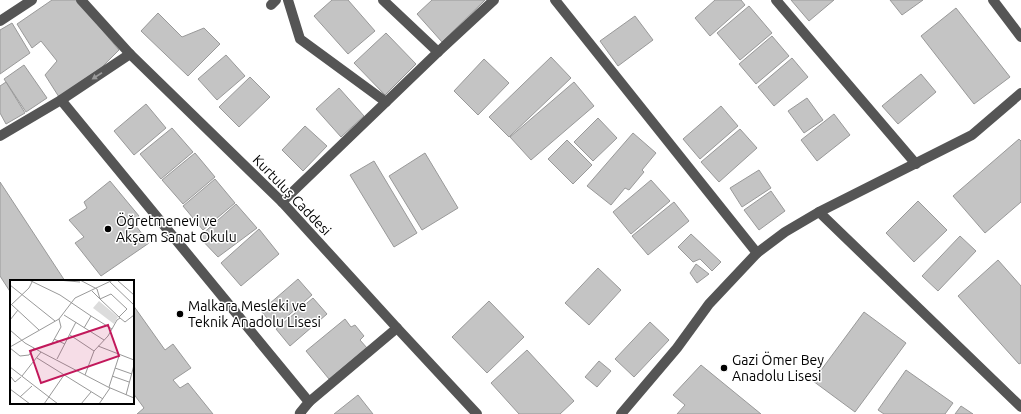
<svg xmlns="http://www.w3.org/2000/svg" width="1021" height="414" font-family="Ubuntu,sans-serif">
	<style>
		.building { fill: #c4c4c4; stroke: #999 }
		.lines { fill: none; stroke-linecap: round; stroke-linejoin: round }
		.minor { stroke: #555; stroke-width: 10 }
		.oneway { fill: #999 }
		.poi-dot { fill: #000; stroke: #fff; stroke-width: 1.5 }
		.labels { text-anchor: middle; stroke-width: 3; stroke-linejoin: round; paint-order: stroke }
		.street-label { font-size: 14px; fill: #000; stroke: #fff }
		.poi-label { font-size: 14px; fill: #000; stroke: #fff; text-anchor: start }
		.inset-road { fill: none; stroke: #999; stroke-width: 1 }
		.view { fill: #c2185b; fill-opacity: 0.15; stroke: #c2185b; stroke-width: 2 }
		.inset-edge { fill: none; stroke: #000; stroke-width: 2 }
	</style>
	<rect width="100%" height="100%" fill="#fff"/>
	<!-- building -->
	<g class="building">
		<polygon points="52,0 77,0 119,50 102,67 59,97 45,75 57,61 41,41 32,48 17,24"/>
		<polygon points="332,0 348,0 375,31 348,54 314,16"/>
		<polygon points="432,0 485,0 442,42 417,14"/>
		<polygon points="715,0 741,0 745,5 710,36 695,18"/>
		<polygon points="791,0 834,0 809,21"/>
		<polygon points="890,0 923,0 902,15"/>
		<polygon points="749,6 772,33 740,60 717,33"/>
		<polygon points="956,8 1010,77 974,104 921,36"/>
		<polygon points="158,13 182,37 204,28 220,44 188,76 141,31"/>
		<polygon points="635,16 653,40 618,66 600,41"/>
		<polygon points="12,23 30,53 0,74 0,30"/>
		<polygon points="386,33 416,64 385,95 354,63"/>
		<polygon points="772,36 789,56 756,84 739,64"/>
		<polygon points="226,55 245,76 217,100 198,79"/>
		<polygon points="551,57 571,78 509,137 489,117"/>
		<polygon points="792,58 808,77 774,106 758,87"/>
		<polygon points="484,59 509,83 478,115 454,91"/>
		<polygon points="24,65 47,98 26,112 4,79"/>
		<polygon points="921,74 936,92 898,124 882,106"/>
		<polygon points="250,77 270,97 239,127 219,107"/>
		<polygon points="6,82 25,113 6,124 0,113 0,86"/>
		<polygon points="574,82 594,106 531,160 510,137"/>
		<polygon points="339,88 364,116 341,137 316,109"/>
		<polygon points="807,98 823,120 804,133 788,111"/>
		<polygon points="146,104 166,128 134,155 114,131"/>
		<polygon points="721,106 738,126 700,159 683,139"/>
		<polygon points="834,114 850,135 817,161 801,140"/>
		<polygon points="598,118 617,138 593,161 574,142"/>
		<polygon points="305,126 327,146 303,171 282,150"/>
		<polygon points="172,128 193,152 161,179 140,154"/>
		<polygon points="740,129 757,148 719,182 701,162"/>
		<polygon points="633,133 656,153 642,170 644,172 629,190 625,188 611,205 587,186"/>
		<polygon points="1019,139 1021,141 1021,202 985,233 953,196"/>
		<polygon points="567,140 592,165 573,184 548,159"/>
		<polygon points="195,153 215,177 183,204 162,180"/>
		<polygon points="425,153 458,208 422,230 389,176"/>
		<polygon points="374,161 417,233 394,247 350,175"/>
		<polygon points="759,170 771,188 742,207 730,188"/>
		<polygon points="215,179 235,203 203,230 183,206"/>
		<polygon points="651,180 670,201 631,234 613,212"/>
		<polygon points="110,181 139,216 133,222 149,243 101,276 75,243 84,237 69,220 87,208 84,202"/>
		<polygon points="0,182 65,281 11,281 11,293 0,276"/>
		<polygon points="771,191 785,211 759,230 744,210"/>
		<polygon points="918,201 947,230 914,262 886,233"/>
		<polygon points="674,202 689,221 648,255 632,236"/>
		<polygon points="236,204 257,228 218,257 199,237"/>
		<polygon points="259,229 279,254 241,286 221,263"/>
		<polygon points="691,234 721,262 712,271 700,259 693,262 678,247"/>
		<polygon points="960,236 976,251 938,291 922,276"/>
		<polygon points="998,260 1021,286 1021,363 1019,364 958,296"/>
		<polygon points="696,264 709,274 697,283 690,273"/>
		<polygon points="598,268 621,290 589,325 565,303"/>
		<polygon points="298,279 312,295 275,327 261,311"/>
		<polygon points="313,298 327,314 290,346 276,329"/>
		<polygon points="489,301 524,337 487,373 452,337"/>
		<polygon points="133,305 165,350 173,344 191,368 173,380 180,388 188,383 213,414 137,414 144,408 133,393"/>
		<polygon points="864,312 906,343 855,412 813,381"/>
		<polygon points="345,319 351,327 355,325 364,336 360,340 367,348 329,379 306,351"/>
		<polygon points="650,322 669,340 634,377 615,359"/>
		<polygon points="527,350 574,401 560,414 519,414 491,383"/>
		<polygon points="599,361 611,371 597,387 585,377"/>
		<polygon points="701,365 761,414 677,414 685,405 673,395"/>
		<polygon points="906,370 953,403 945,414 884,414 878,410"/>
		<polygon points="358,395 373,414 334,414"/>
		<polygon points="961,406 973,414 955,414"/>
	</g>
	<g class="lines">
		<!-- minor -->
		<g class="minor">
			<polyline points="81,0 130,54 282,202 397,328 477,414"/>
			<polyline points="288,0 300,39 386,102"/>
			<polyline points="383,0 438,52"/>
			<polyline points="555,0 757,253"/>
			<polyline points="776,0 916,164"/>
			<polyline points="993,0 1021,37"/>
			<polyline points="271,5 276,0"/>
			<polyline points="0,21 32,0"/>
			<polyline points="61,100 309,402 300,413 301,414"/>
			<polyline points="0,136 61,100 130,54"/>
			<polyline points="282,202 438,52 494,0"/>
			<polyline points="819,212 1021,407"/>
			<polyline points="309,402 397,328"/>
			<polyline points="621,414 677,348 709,304 757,253 785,232 819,212 972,135 1021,93"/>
		</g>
	</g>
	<!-- one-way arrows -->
	<defs><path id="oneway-solid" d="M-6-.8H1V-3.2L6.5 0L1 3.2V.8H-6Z"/></defs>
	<use class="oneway" href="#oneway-solid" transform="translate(97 76) rotate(147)"/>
	<!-- markers -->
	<g class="poi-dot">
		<circle cx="108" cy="229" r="4"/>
		<circle cx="180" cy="314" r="4"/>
		<circle cx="724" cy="368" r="4"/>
	</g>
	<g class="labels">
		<!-- street labels -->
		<g class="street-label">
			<text transform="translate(292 195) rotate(46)" y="5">Kurtuluş Caddesi</text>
		</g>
		<!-- poi labels -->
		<g class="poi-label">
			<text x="116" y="226">Öğretmenevi ve<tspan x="116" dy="16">Akşam Sanat Okulu</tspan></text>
			<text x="188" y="311">Malkara Mesleki ve<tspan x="188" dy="16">Teknik Anadolu Lisesi</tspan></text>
			<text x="732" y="365">Gazi Ömer Bey<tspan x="732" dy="16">Anadolu Lisesi</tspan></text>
		</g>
	</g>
	<!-- overview -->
	<g transform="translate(10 280)">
		<rect width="124" height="124" fill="#fff"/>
		<path d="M 89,21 L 108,37 L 104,44 L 83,28 Z" fill="#dcdcdc"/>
		<path class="inset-road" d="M 19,0 L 50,15 L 81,36 L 74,48M 48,0 L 70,2M 70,0 L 87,9 L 90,19 L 110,38M 107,0 L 124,15M 100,2 L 124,25M 0,5 L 45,41M 82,11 L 90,19 L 101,14 L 117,29 L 109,37M 2,25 L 29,50M 0,26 L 19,8 L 23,0M 54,35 L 94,60M 81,36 L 102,49M 0,40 L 8,30M 0,50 L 15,63 L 31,72 L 98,107 L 124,118M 60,55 L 84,71M 44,59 L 55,64M 41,65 L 51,47 L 49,39M 88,66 L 124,80M 0,67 L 49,39 L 65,18 L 103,0M 0,68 L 10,76 L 19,75 L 24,68M 27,78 L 93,119M 47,79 L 66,42M 0,87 L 48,124M 105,88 L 122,94M 75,95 L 84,71 L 98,56 L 107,40 L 110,38 L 115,42 L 124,35M 12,96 L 31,72M 102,96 L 119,102M 1,97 L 5,102 L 11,97M 99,107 L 109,76M 0,109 L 20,124M 116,115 L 124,85M 10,117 L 22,106M 34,124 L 54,95M 71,124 L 81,112M 89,124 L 100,108"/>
		<path class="view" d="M 98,45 L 109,76 L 31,103 L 20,71 Z"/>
		<rect width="124" height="124" class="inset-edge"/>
	</g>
</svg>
